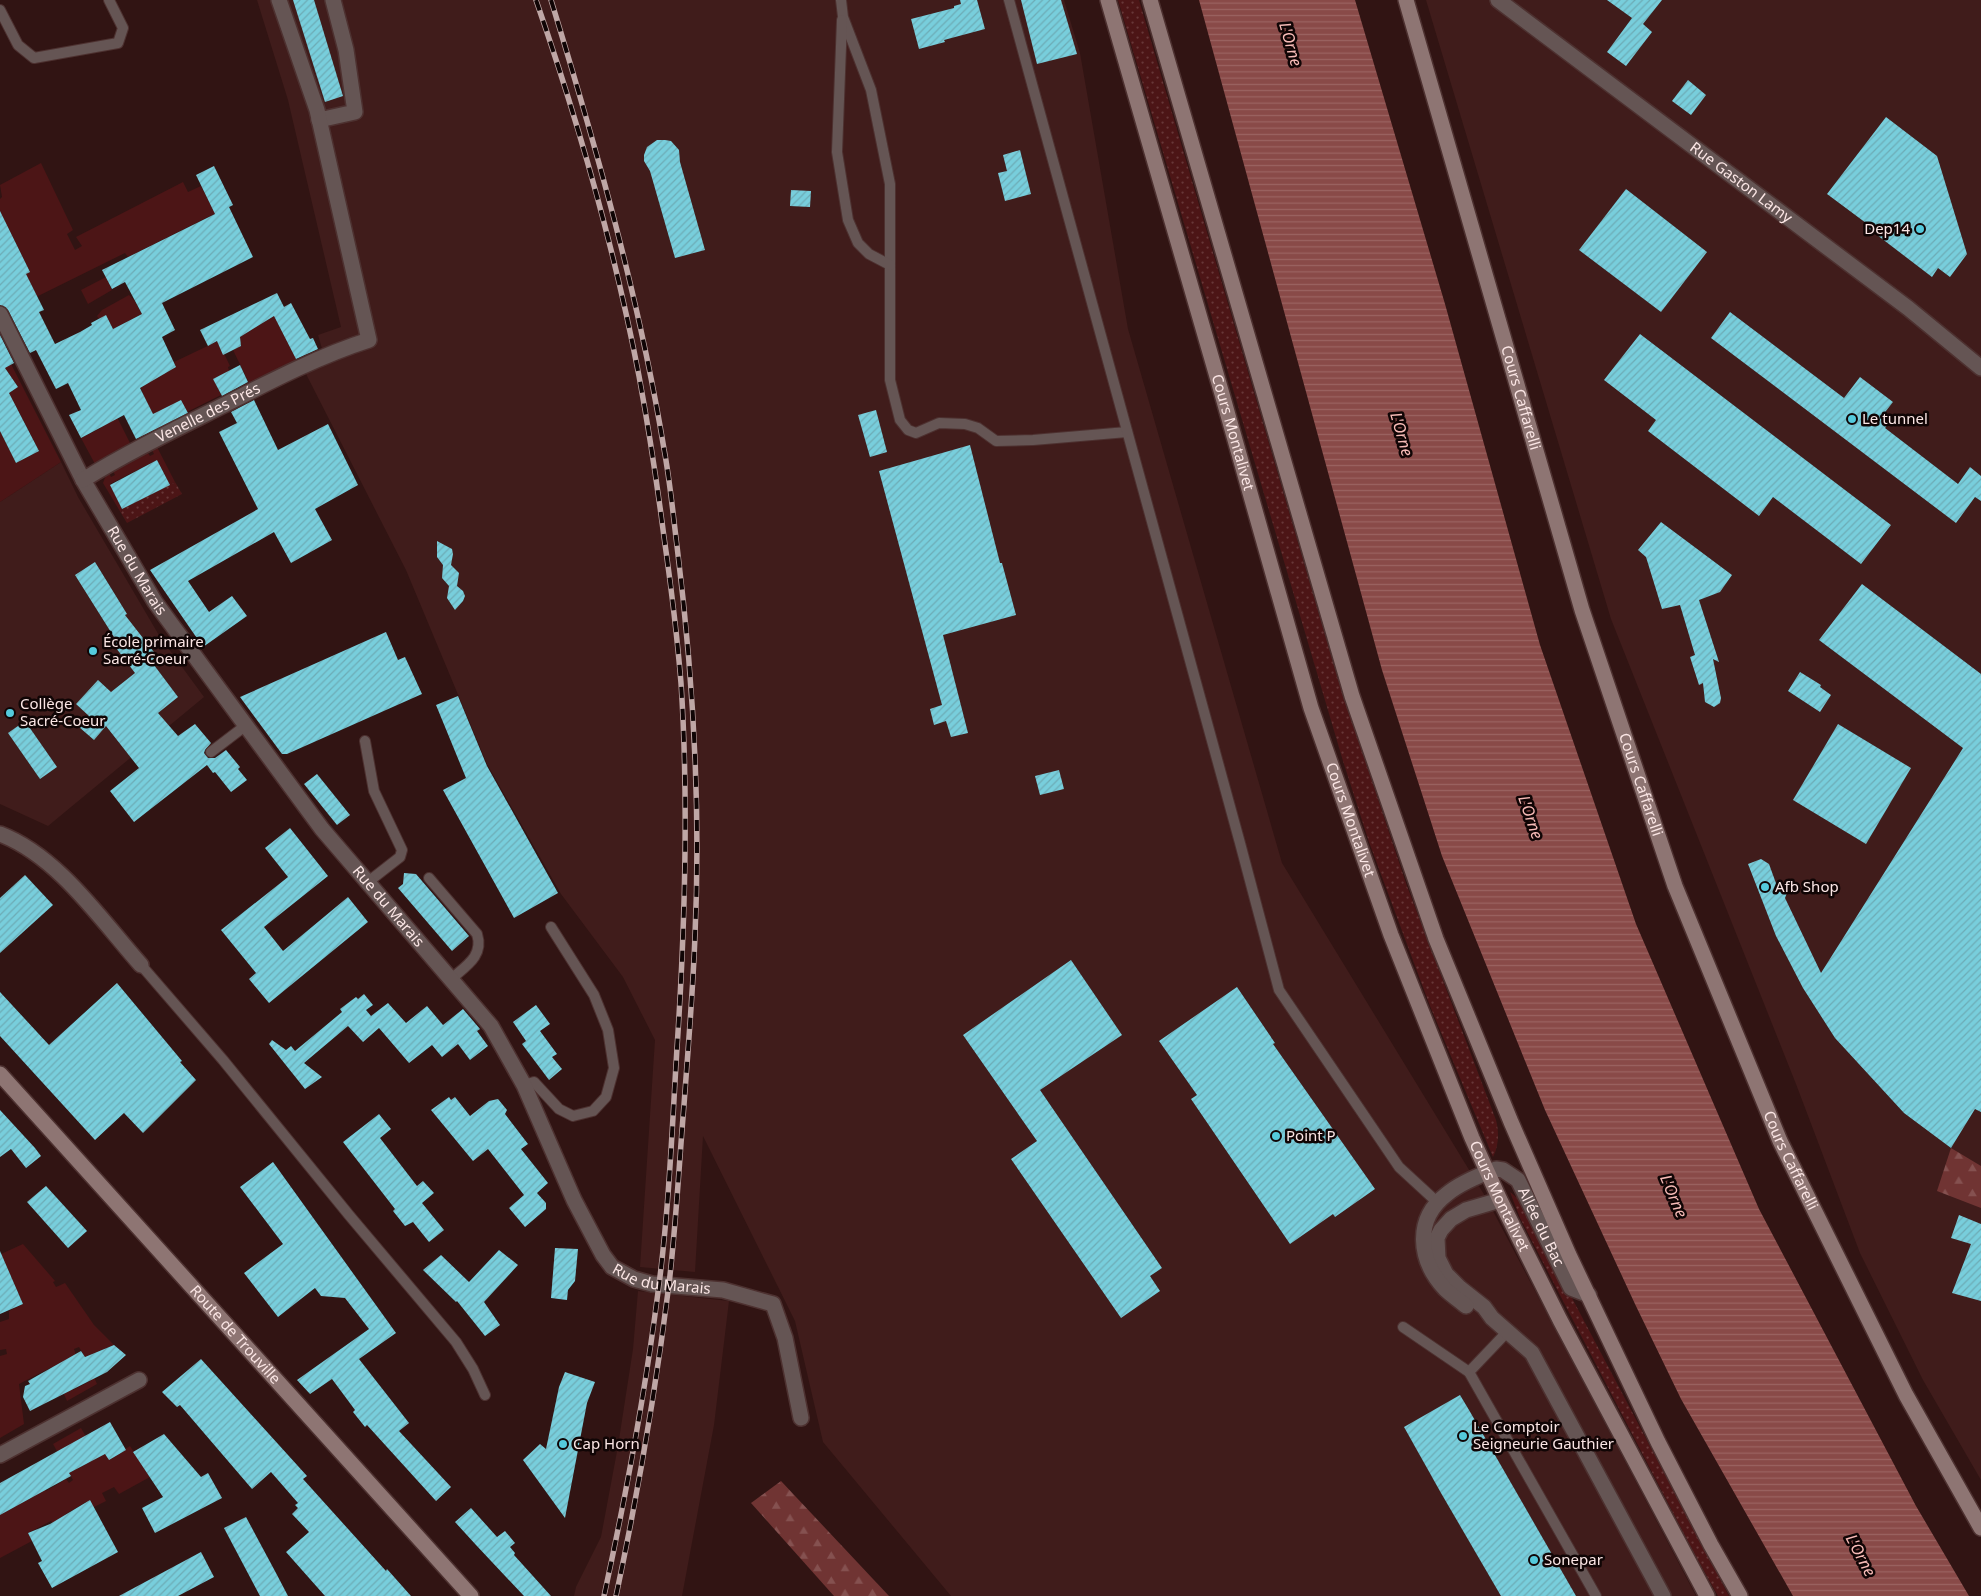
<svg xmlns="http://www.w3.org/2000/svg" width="1981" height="1596" font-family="'Noto Sans',sans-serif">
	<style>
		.built { fill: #401c1b }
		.grass { fill: url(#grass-dots) }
		.forest { fill: url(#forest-firs) }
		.garden { fill: #4c1516; fill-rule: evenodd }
		.water { fill: url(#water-rules) }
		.building { fill: url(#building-hatch) }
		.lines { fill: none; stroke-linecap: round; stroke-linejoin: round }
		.lane-casing { stroke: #4d3130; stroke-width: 12 }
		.street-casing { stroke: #4d3130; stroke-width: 18 }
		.secondary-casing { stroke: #4d3130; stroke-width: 18 }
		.lane { stroke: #655554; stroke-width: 10 }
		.street { stroke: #655554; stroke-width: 15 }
		.secondary { stroke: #8e7573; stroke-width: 15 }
		.rail-casing { stroke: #bfa7a6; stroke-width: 5.5 }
		.rail { stroke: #100505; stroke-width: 4; stroke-dasharray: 11; stroke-linecap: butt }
		.poi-dot { fill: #54cadc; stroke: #100505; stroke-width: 2 }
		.labels { text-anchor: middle; stroke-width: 5; stroke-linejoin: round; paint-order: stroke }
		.street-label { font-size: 15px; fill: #fbe6e5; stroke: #100505 }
		.poi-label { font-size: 15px; fill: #fbe6e5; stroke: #100505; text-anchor: start }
		.water-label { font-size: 16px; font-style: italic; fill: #f7bbb7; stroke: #100505 }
	</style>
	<defs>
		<pattern id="grass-dots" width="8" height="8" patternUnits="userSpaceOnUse" patternTransform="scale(1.25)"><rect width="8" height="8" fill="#4c1516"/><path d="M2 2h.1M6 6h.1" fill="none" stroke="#673738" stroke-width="1.8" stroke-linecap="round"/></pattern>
		<pattern id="forest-firs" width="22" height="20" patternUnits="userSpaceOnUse" patternTransform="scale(1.25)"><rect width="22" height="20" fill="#703433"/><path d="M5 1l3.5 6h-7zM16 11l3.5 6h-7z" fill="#855150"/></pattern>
		<pattern id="water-rules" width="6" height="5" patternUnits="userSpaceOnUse" patternTransform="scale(1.25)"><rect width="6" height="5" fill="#894a48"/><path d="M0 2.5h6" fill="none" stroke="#9b6462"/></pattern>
		<pattern id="building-hatch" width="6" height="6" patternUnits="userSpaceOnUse" patternTransform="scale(1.25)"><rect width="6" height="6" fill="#78cedc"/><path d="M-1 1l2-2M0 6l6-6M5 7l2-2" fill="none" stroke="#6dacb6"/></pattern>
	</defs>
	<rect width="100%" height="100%" fill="#311413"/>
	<!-- built -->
	<g class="built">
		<polygon points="257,0 1064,0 1080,53 1128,329 1282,863 1485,1196 1696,1596 951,1596 823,1442 795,1321 703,1136 695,1272 640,1267 655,1040 623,977 561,894 487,764 406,570 305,372 326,362 318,335 341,327 288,100"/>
		<polygon points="1426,0 1981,0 1981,1480 1923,1380 1860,1253 1796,1084 1611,619"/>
		<polygon points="61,462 78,497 160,637 204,697 48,826 0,804 0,502"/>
		<polygon points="638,1291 729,1301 714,1425 682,1596 574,1596 576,1587 601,1537 618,1446 633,1349"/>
	</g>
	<!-- grass -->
	<g class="grass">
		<path d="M 1118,0 L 1139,0 L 1338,679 L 1407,886 L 1496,1120 C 1499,1132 1499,1146 1493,1157 L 1430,1006 L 1369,842 L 1343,761 Z"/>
		<polygon points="175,482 182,494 127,523 121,513 122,509"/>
		<polygon points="1510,1192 1516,1197 1523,1205 1729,1596 1718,1596 1695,1555 1520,1218"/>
	</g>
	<!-- forest -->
	<g class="forest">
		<polygon points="1951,1148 1981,1166 1981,1208 1937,1191"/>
		<polygon points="781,1481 889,1596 834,1596 751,1503"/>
	</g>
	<!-- garden -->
	<g class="garden">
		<polygon points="41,163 73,230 67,234 75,250 82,246 76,237 183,182 188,192 201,186 210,203 217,200 222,210 128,257 125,253 26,302 31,285 26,274 30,272 10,232 0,221 0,199 2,197 0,185"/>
		<polygon points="106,277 112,290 88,304 81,290"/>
		<polygon points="129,295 134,300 142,314 113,329 99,319 97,316 102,310"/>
		<polygon points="285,306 289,314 277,320 298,362 250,385 233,350 241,346 240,337 249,331 247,326"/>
		<polygon points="218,341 230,366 228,367 229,371 214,379 221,395 187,412 165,409 172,422 155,431 145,412 135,400 144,396 140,386 176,367 174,362"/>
		<polygon points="11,364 61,462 0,502 0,431 16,463 39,451 18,410 0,419 0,399 18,387 5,368"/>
		<polygon points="111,405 131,445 95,464 81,438 101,428 94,414"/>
		<polygon points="157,447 175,482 170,485 157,460 110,484 122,509 121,513 103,483 106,475 109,473 111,477 115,475 113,471 148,453 150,456 154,454 152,450"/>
		<path d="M 23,1244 L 55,1281 L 53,1282 L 56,1287 L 65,1283 L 94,1325 L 114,1345 L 85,1357 L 97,1384 L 67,1401 L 52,1367 L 19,1384 L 24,1424 L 0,1438 L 0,1356 L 7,1354 L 6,1349 L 0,1350 L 0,1322 L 9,1319 L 9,1311 L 23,1304 L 1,1254 ZM 79,1347 L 85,1357 L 80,1359 L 92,1380 L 73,1390 L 57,1365 L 77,1358 L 74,1349 Z"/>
		<polygon points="81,1428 95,1452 122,1451 130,1446 150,1477 119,1494 114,1487 102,1493 106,1501 90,1509 86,1502 66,1514 55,1528 51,1521 28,1533 32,1541 0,1558 0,1510 44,1487 46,1491 66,1479 69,1483 73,1480 69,1473 93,1460 58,1453 53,1444"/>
	</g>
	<!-- water -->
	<polygon class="water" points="1199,0 1355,0 1445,304 1540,645 1636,924 1759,1209 1916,1506 1969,1596 1793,1596 1681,1399 1635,1304 1545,1110 1442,856 1382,670"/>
	<!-- building -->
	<g class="building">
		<polygon points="293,0 314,0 343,96 325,102"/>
		<polygon points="960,0 977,0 985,29 944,40 945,42 919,49 911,19 954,8 954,6 961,4"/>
		<polygon points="1021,0 1061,0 1077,54 1037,64"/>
		<polygon points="1607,0 1662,0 1643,24 1652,32 1626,66 1607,52 1632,18"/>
		<polygon points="1688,80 1706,95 1691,115 1672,101"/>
		<polygon points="1886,117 1937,156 1967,254 1950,277 1938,268 1932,277 1864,225 1866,223 1827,194"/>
		<polygon points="657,140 665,140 671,141 679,150 680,162 705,250 675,258 650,171 644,161 644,155 647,147"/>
		<polygon points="1020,150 1031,194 1005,201 998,173 1007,171 1003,155"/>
		<polygon points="214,166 233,205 229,207 253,257 162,303 175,330 162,337 176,367 140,388 153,414 181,400 188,413 136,439 124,415 81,438 69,415 81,410 68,383 56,389 36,350 30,353 8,310 0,305 0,211 30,272 26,274 44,310 39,312 55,344 80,332 92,325 91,323 106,315 113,329 142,314 125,282 112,289 102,270 215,214 196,175"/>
		<polygon points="1626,189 1707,252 1661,312 1579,250"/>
		<polygon points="791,190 811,191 810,207 790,206"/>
		<polygon points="277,293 284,307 291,303 310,339 313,338 318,349 296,359 274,316 240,337 241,346 223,355 217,341 208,346 200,330"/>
		<polygon points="1730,312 1844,398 1860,377 1893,402 1882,416 1890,422 1885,428 1958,484 1970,467 1981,476 1981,501 1975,497 1956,523 1711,338"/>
		<polygon points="1640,334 1891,525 1861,564 1773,497 1759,516 1648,431 1656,420 1604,380"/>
		<polygon points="0,335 14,363 5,368 18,387 9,393 39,451 16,463 0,431"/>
		<polygon points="240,365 248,382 222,396 213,379"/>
		<polygon points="254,400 278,450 328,424 358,485 315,509 332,540 291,563 274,532 188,581 209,612 232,596 247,616 203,647 150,570 258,509 219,432 237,423 231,412"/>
		<polygon points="876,410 887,452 870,457 858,415"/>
		<polygon points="970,445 1000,563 1002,563 1016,615 943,635 968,733 951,737 946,721 934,725 930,709 942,705 879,471"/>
		<polygon points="157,460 170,485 122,509 110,485"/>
		<polygon points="1661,522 1732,575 1720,592 1699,600 1719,662 1713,659 1721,698 1720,703 1714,707 1705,702 1703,683 1699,685 1690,657 1695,655 1680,605 1662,609 1646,557 1638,550"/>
		<polygon points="437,541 452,549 453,554 451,565 459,573 457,586 463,591 465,596 463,601 455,610 447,598 449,586 442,578 443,565 437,557"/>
		<polygon points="95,562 127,614 125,615 157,656 151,661 178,697 158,713 178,736 195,724 211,743 205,750 204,753 208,758 215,758 226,750 240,767 238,769 247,780 231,792 215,772 213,773 207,765 134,822 110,791 139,768 106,726 94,740 79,727 89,716 76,704 98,680 111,692 135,673 110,640 114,637 75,575"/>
		<polygon points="1862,584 1981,674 1981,1112 1975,1109 1951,1148 1904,1113 1835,1038 1803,988 1776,936 1748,864 1761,859 1769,864 1777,886 1789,888 1785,898 1821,973 1963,748 1819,640"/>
		<polygon points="386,632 398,660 405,657 422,694 287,754 282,754 240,697"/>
		<polygon points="1800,672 1821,685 1820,687 1831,695 1820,712 1788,691"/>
		<polygon points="458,696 487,766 558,893 514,918 443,790 466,778 436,705"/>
		<polygon points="25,721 57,767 40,779 8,733"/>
		<polygon points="1838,724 1911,768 1866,844 1793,800"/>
		<polygon points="1059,770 1064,789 1040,795 1035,776"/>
		<polygon points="317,774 350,815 337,825 304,784"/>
		<polygon points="290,828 328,876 264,927 283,951 348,897 368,922 269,1003 249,979 256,973 221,930 288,877 265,848"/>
		<polygon points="404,873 416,874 469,936 452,951 398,888 403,884"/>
		<polygon points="25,875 53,905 0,953 0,898"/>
		<polygon points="1071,960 1122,1035 1040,1090 1162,1268 1150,1276 1160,1291 1121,1318 1011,1159 1037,1141 963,1035"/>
		<polygon points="117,983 182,1061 180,1062 196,1080 143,1133 124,1113 95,1140 0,1036 0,992 49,1045"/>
		<polygon points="1237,987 1275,1043 1273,1044 1375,1189 1335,1217 1333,1214 1290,1244 1191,1099 1197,1095 1159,1041"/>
		<polygon points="364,994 373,1005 366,1010 371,1016 388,1003 406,1023 427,1006 443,1025 463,1009 480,1029 477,1031 488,1046 470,1060 458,1044 442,1057 432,1045 409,1063 379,1028 363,1042 348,1026 304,1063 322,1077 305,1089 269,1044 272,1040 286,1050 291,1046 295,1051 342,1012 340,1009 356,997 358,999"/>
		<polygon points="536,1005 550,1024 540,1031 557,1054 552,1057 562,1069 549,1080 522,1044 526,1041 513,1022"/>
		<polygon points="449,1097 451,1100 455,1097 470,1116 489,1101 498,1099 507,1110 505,1114 528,1144 521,1149 548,1183 537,1193 546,1203 546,1209 525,1227 509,1208 524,1195 488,1149 473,1161 431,1110"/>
		<polygon points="0,1110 35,1148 41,1156 26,1168 11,1149 0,1157"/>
		<polygon points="379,1114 391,1129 380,1138 417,1186 423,1181 434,1193 422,1203 444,1230 429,1242 413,1222 405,1226 393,1211 395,1209 343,1142"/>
		<polygon points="273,1162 396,1333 359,1359 409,1423 399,1431 451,1487 436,1501 367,1425 365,1427 353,1412 355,1410 332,1379 310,1394 297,1380 369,1329 345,1298 321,1296 315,1288 278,1317 244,1273 283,1244 240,1187"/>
		<polygon points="46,1186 87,1231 68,1248 27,1202"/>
		<polygon points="1959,1215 1981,1224 1981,1301 1952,1293 1971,1244 1951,1238"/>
		<polygon points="555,1248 578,1249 575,1281 568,1290 567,1300 551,1298"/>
		<polygon points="499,1250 518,1265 484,1302 500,1325 485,1336 457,1301 456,1302 423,1270 441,1255 469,1282"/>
		<polygon points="0,1251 23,1304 0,1314"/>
		<polygon points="114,1345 126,1355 107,1372 30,1411 23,1397 25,1386 30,1384 28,1381 81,1351 85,1357"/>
		<polygon points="201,1359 307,1476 303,1479 386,1571 387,1569 411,1596 325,1596 286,1552 309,1532 292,1514 298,1508 295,1505 298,1503 271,1472 252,1489 180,1405 177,1407 162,1392"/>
		<polygon points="565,1372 595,1382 587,1403 565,1518 523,1460 540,1444 546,1449 559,1387"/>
		<polygon points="1460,1395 1469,1410 1576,1596 1501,1596 1441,1493 1404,1427"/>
		<polygon points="110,1422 126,1450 109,1460 105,1454 69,1473 71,1476 0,1515 0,1483"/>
		<polygon points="164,1434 201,1477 208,1473 222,1498 155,1533 142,1508 163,1497 133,1452"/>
		<polygon points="90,1500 118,1552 52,1588 38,1563 42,1561 28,1533 50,1524"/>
		<polygon points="471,1508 497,1537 505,1531 515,1543 510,1547 515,1553 514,1555 551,1596 524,1596 476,1545 455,1522"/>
		<polygon points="246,1517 276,1573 288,1596 260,1596 224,1528"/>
		<polygon points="201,1552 214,1577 178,1596 119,1596"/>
	</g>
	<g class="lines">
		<defs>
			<g id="lane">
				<polyline points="841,0 843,17 871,90 890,184 890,380 900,420 908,430 916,433 939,423 965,424 978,428 996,441 1033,440 1127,432"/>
				<polyline points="1009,0 1240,843 1279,990 1399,1167 1437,1202"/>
				<polyline points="0,10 18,45 34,58 118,43 123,28 109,0"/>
				<polyline points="842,20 837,152 848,220 858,243 869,254 890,265"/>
				<polyline points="365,741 374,791 402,850 400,857 368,882"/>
				<polyline points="211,752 245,726"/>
				<path d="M 429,878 L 477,934 C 484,956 466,966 451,979"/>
				<polyline points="141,965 223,1060 349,1215 456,1342 473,1369 485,1395"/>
				<polyline points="524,1085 534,1082 559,1109 573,1116 593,1111 606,1097 614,1068 608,1030 594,995 551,927"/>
				<polyline points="1403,1327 1469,1372"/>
				<polyline points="1508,1331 1469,1372 1596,1596"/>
			</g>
			<g id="street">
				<path id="s1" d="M 1498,0 L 1908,308 L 1981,368"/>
				<polyline points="319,120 355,112 346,50 333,0"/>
				<path id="s2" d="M 0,314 L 83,480 L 155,602 L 322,829 L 491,1026 L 524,1085 L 574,1200 L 603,1255 L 612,1267 L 634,1279 L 652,1284 L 723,1290 L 773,1304 L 785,1338 L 801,1418"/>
				<path id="s3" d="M 83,480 C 128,452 176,429 224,405 C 271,381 319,356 369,340 L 317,110 L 279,0"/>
				<path d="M 0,834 C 58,856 101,920 141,965"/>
				<polyline points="1500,1200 1466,1210 1451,1219 1441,1230 1437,1238 1438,1258 1446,1274 1460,1288 1484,1307 1492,1318 1532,1353 1663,1596"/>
				<path id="s4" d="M 1466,1306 C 1459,1300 1451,1295 1445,1289 C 1418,1260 1414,1219 1447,1194 C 1460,1183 1480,1175 1496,1169 L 1503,1170 L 1518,1180 L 1571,1288 L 1589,1295"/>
				<polyline points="0,1455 139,1380"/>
			</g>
			<g id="secondary">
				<path id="s5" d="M 1108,0 L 1222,394 L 1311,708 L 1391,935 L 1472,1138 L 1500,1200 L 1560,1320 L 1707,1596"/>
				<polyline points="1150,0 1352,696 1436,939 1511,1122 1569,1255 1658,1442 1711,1545 1740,1596"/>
				<path id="s6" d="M 1406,0 L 1582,610 L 1675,886 L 1780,1141 L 1906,1395 L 1981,1528"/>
				<path id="s7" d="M 0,1074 L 471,1596"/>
			</g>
		</defs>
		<!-- lane casing -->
		<use href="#lane" class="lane-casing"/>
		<!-- street casing -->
		<use href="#street" class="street-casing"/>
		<!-- secondary casing -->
		<use href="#secondary" class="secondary-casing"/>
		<!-- lane -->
		<use href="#lane" class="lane"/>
		<!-- street -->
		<use href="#street" class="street"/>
		<!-- secondary -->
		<use href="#secondary" class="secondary"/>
		<defs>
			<g id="rail">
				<path d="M 536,0 C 578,121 615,251 639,376 C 649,430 657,483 664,537 C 671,586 677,634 681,683 C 689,805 685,927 677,1048 C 672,1129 669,1211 658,1292 C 645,1394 626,1495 604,1596"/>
				<path d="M 551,0 C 596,147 639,297 664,449 C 670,481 673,514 677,546 C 693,675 701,805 695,935 C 693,992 688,1049 684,1105 C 679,1165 676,1225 669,1284 C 656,1388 638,1493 616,1596"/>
			</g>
		</defs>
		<!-- rail casing -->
		<use href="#rail" class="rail-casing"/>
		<!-- rail -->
		<use href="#rail" class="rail"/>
	</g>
	<!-- markers -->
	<g class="poi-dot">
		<circle cx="1920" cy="229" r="5"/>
		<circle cx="1852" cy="419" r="5"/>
		<circle cx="93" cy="651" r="5"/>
		<circle cx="10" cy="713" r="5"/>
		<circle cx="1765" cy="887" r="5"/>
		<circle cx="1276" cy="1136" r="5"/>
		<circle cx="1463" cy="1436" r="5"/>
		<circle cx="563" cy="1444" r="5"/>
		<circle cx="1534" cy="1560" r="5"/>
	</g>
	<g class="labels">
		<!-- street labels -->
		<g class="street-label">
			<text dy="5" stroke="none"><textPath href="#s1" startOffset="304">Rue Gaston Lamy</textPath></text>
			<text dy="5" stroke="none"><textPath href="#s6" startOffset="414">Cours Caffarelli</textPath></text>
			<text dy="5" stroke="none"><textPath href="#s3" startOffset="142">Venelle des Prés</textPath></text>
			<text dy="5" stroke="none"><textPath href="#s5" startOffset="450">Cours Montalivet</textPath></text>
			<text dy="5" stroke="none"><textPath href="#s2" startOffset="291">Rue du Marais</textPath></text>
			<text dy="5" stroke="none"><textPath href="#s6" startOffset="819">Cours Caffarelli</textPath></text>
			<text dy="5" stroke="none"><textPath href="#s5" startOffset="855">Cours Montalivet</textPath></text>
			<text dy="5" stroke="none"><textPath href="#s2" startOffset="711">Rue du Marais</textPath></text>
			<text dy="5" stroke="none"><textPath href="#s6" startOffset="1224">Cours Caffarelli</textPath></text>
			<text dy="5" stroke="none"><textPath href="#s5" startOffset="1260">Cours Montalivet</textPath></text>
			<text dy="5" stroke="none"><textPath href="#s4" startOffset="268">Allée du Bac</textPath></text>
			<text dy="5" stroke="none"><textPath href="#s2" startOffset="1191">Rue du Marais</textPath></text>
			<text dy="5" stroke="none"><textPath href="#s7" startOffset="351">Route de Trouville</textPath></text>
		</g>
		<!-- poi labels -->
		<g class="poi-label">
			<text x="1910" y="234" text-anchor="end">Dep14</text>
			<text x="1862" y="424">Le tunnel</text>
			<text x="103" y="647">École primaire<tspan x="103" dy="17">Sacré-Coeur</tspan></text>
			<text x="20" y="709">Collège<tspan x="20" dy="17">Sacré-Coeur</tspan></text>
			<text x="1775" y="892">Afb Shop</text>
			<text x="1286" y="1141">Point P</text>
			<text x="1473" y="1432">Le Comptoir<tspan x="1473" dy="17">Seigneurie Gauthier</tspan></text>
			<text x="573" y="1449">Cap Horn</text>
			<text x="1544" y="1565">Sonepar</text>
		</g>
		<!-- water labels -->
		<g class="water-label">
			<text transform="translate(1291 44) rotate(74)" y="6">L'Orne</text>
			<text transform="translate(1402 434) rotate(74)" y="6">L'Orne</text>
			<text transform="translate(1531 817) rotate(71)" y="6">L'Orne</text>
			<text transform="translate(1674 1196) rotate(67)" y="6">L'Orne</text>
			<text transform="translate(1861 1555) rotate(62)" y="6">L'Orne</text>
		</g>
	</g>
</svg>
